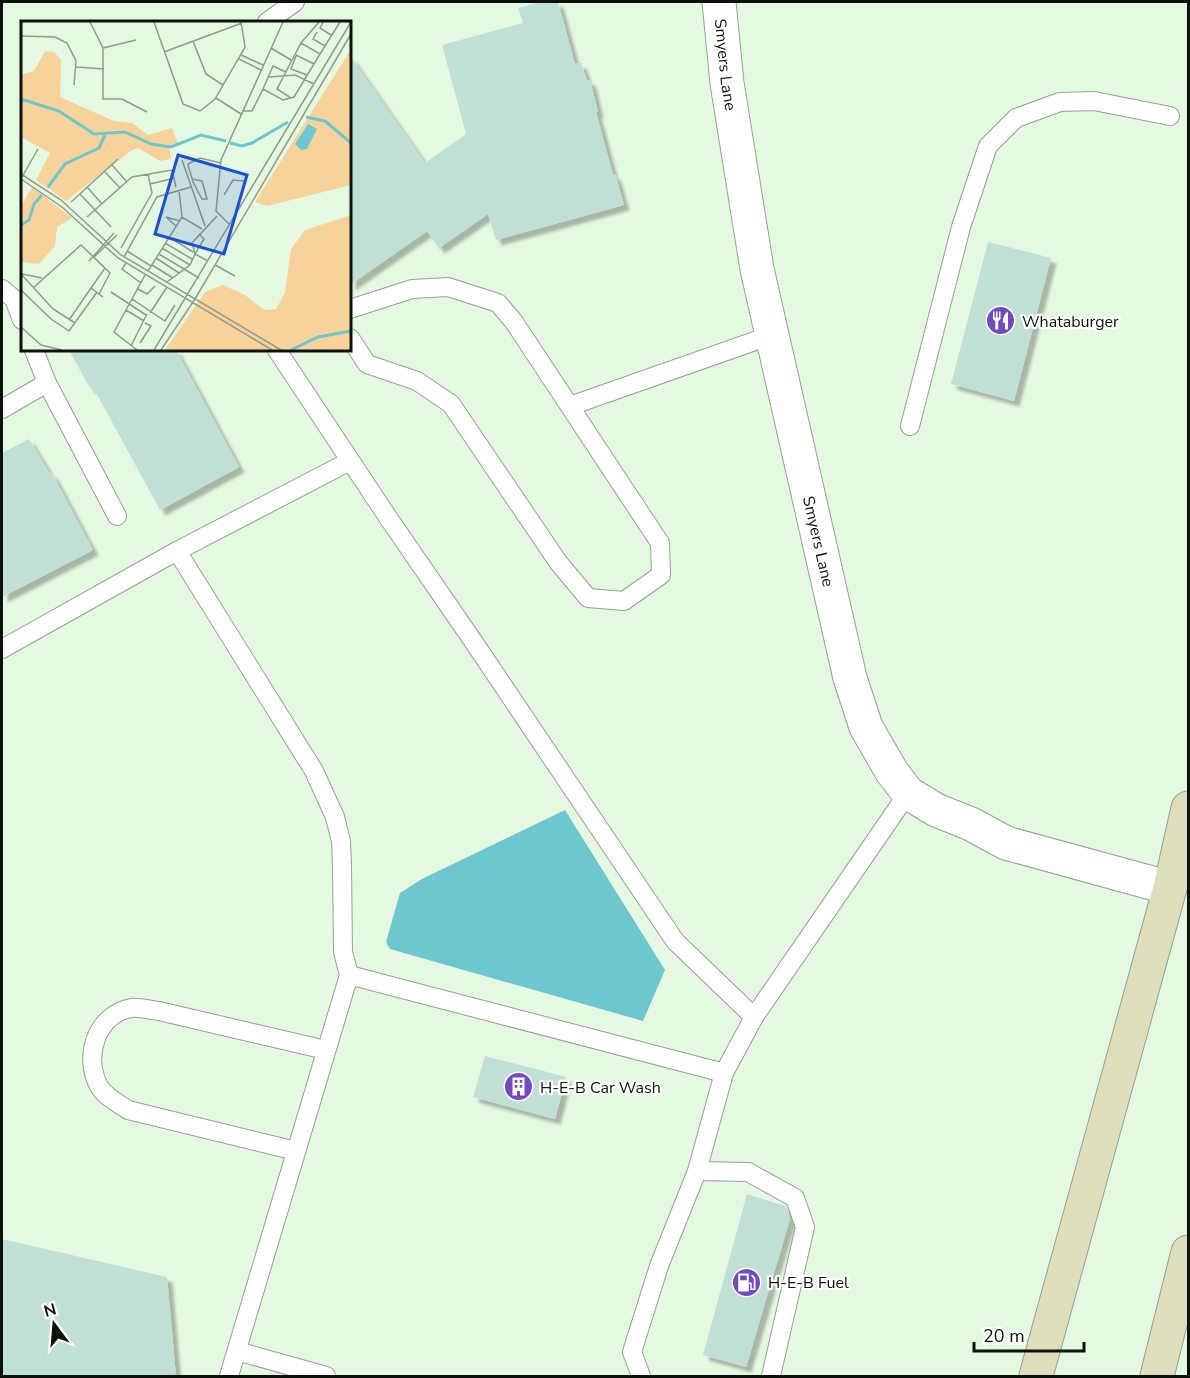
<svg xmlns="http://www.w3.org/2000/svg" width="1190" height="1378" font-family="'Nunito Sans',sans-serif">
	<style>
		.water { fill: #6dc7ce }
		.building { fill: #c1e0d5; filter: url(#shadow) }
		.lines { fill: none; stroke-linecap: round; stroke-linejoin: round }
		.lane-casing { stroke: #92a48f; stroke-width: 20 }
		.street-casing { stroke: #92a48f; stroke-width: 35 }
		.secondary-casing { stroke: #92a48f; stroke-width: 35 }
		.lane { stroke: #fff; stroke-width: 18 }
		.street { stroke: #fff; stroke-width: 33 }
		.secondary { stroke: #dedebd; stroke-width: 33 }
		.labels { text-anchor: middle; stroke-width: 4.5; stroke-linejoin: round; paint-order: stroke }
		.street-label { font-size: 16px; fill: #0c120b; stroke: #fff }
		.poi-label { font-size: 16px; fill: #0c120b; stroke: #fff; text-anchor: start }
		.inset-river { fill: none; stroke: #6dc7ce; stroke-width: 3 }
		.inset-road { fill: none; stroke: #8e9c8b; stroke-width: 1.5 }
		.view { fill: #1d4ed8; fill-opacity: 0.15; stroke: #1d4ed8; stroke-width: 3 }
		.inset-edge { fill: none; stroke: #0c120b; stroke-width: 3 }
	</style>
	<defs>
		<filter id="shadow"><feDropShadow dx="5.5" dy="5.5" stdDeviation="1.5" flood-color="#0004"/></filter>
	</defs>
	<rect width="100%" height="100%" fill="#e5f8e1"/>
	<!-- water -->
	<polygon class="water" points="565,810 665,970 643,1021 390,949 386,942 400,893 422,879"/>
	<!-- building -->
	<g class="building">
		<polygon points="541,2 558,2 575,64 581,63 587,81 590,80 598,112 596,112 613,175 615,174 624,205 496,240 488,214 439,248 427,231 350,285 350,56 425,163 466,134 442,45 523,23 518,8"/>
		<polygon points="988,242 1051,258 1014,401 951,384"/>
		<polygon points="69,350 176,350 239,467 160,510 93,387 90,388"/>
		<polygon points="29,439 50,474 52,473 93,550 2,597 2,453"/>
		<polygon points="485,1056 566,1077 555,1119 473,1097"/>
		<polygon points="747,1194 786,1206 790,1219 746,1367 703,1355"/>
		<polygon points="2,1239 167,1277 176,1377 2,1377"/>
	</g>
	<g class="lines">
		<defs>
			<g id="lane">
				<polyline points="267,22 295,2"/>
				<polyline points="2,289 14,299 22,320"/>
				<polyline points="350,309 412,289 448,287 498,303 514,322 660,543 661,575 624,601 588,598 558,562 451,404 417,381 367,364 350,338"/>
				<polyline points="34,350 47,383 117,516"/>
				<polyline points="277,350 387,516 473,641 675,941 754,1017"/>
				<polyline points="570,406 772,335"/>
				<polyline points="2,409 47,383"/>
				<polyline points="910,426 961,227 988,146 1016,118 1060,102 1094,101 1170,116"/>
				<polyline points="177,551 314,771 335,817 341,841 342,865 343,952 349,975"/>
				<polyline points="2,649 177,551 350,461"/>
				<path d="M 296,1151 L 128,1110 C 118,1103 105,1097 99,1086 C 83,1057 96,1015 131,1008 C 139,1007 151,1010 159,1011 L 326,1050"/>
				<polyline points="697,1171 748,1172 795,1198 805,1227 771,1376"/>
				<polyline points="237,1351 326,1376"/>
				<polyline points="229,1376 349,975 724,1073"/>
				<polyline points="641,1376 632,1352 659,1266 697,1171 724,1073 754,1017 908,793"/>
			</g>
			<g id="street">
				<path id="s1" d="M 719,2 L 727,83 L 757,269 L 850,678 L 866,727 L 892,772 L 908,793 L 936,810 L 971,824 L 1006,843 L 1170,888"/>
			</g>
			<g id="secondary">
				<polyline points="1036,1376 1170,888 1188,808"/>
				<polyline points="1157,1376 1188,1252"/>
			</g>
		</defs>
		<!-- lane casing -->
		<use href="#lane" class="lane-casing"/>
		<!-- street casing -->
		<use href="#street" class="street-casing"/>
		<!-- secondary casing -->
		<use href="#secondary" class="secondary-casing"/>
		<!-- lane -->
		<use href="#lane" class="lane"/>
		<!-- street -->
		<use href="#street" class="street"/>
		<!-- secondary -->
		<use href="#secondary" class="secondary"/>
	</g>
	<!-- icons -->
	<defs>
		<symbol id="restaurant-disc" viewBox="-11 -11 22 22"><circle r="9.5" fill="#7249c2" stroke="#fff"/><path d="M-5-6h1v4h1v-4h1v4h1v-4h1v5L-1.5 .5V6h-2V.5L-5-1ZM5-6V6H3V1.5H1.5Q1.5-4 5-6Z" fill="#fff"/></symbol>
		<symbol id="building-disc" viewBox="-11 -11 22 22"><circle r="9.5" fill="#7249c2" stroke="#fff"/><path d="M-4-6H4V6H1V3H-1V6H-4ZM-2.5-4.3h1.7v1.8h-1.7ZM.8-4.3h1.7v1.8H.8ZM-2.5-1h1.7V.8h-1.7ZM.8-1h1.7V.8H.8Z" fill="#fff"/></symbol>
		<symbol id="fuel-disc" viewBox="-11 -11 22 22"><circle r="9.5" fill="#7249c2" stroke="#fff"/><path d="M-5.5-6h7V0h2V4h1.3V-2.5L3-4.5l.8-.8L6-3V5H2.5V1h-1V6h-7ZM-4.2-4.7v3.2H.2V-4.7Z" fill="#fff"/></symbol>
	</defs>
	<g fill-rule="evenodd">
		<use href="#restaurant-disc" x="984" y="304" width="33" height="33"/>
		<use href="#building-disc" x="502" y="1070" width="33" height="33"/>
		<use href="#fuel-disc" x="730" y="1266" width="33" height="33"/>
	</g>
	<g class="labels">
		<!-- street labels -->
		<g class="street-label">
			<text dy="6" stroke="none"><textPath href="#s1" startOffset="63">Smyers Lane</textPath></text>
			<text dy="6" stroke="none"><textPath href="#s1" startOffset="549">Smyers Lane</textPath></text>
		</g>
		<!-- poi labels -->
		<g class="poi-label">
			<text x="1022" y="327">Whataburger</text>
			<text x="540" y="1093">H-E-B Car Wash</text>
			<text x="768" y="1288">H-E-B Fuel</text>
		</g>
	</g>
	<!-- overview -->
	<g transform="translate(21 21)">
		<rect width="330" height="330" fill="#e5f8e1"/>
		<path d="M 330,28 L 330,164 L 246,185 L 234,181 ZM 24,30 L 33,31 L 40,39 L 39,76 L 93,100 L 111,102 L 127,114 L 151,107 L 157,123 L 148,125 L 150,138 L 139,140 L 117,127 L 111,129 L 45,180 L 15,159 L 29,132 L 0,116 L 0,54 L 13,50 ZM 11,166 L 51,197 L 36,206 L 34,225 L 18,243 L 0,241 L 0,185 ZM 330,194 L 330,329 L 144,329 L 184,271 L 202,264 L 224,274 L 243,289 L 255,288 L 264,272 L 270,228 L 284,209 Z" fill="#f7d39b"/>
		<path d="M 287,103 L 296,108 L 286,128 L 280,129 L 274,123 Z" fill="#6dc7ce"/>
		<path class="inset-river" d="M 0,78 L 38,90 L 73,113 L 104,111 L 130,123 L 150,126 L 180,114 L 205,120M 285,96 L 304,100 L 330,122M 209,122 L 221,125 L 231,122 L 267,101M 27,166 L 44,143 L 78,127 L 84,114M 0,204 L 8,199 L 13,183 L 21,174M 270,329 L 297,316 L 330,310"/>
		<path class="inset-road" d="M 69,1 L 82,27 L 82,78 L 101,78 L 126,91M 133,1 L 162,83 L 179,90 L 194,78 L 224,26 L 220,1M 302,1 L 299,7 L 310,14M 296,11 L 292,18 L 304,25M 0,15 L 34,16 L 46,22 L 55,40 L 53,64M 172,20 L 185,53 L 202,64M 82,27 L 115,19M 250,27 L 270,39M 143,31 L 221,2M 299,33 L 319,1M 220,34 L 242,44M 275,34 L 293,43M 275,35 L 270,48 L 286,54M 218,38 L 240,49M 55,46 L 83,48M 248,56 L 274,54 L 293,63M 242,68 L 252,45 L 265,51M 195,77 L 220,93M 270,77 L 256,68 L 280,22 L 298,1M 221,90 L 231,90 L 242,68 L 262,79 L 273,76 L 299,33 L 280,22M 161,139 L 184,205M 91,144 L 106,161M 84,151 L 99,167M 0,153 L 40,179 L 100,234 L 260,329M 1,156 L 17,128M 0,158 L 41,186 L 97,237 L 251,329M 171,158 L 181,160 L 186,178 L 181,178 L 172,161 L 167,144 L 167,143 L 179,137 L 200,142M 129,163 L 154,157M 66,166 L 81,183M 158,169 L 161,196M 59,173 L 90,206M 203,174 L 212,159 L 223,160M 50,181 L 97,138M 66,196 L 111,156 L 151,149 L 155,166M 209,204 L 195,190 L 200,139 L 262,1M 155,205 L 145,196 L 159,200M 178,213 L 183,218 L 174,233 L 187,240M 148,216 L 172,231M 144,222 L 171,238M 100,227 L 131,172 L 127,153M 141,227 L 169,244M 106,230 L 130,245M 138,233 L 178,257M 73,236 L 96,214M 103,236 L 136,176 L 170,166M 135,237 L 158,252M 68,240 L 93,212M 105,242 L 101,248 L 120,262M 131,244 L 152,257M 194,244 L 214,255M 127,250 L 161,196 L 181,208M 0,253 L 32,288 L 54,302M 1,253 L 21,257M 124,254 L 111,278 L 144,300 L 154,284M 146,261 L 169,244 L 174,233 L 171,222 L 196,195M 12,267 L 60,224 L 89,252 L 78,273M 117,268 L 126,273 L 134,265M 0,269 L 30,298 L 48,310 L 76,271M 90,271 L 125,294M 82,276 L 70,267 L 84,247M 111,278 L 93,311 L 116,329M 105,289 L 123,300M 129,292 L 146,266M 48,299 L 70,267M 0,306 L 20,324M 119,322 L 130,305 L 124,302M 20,324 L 41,329M 110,325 L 126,293M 133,329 L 330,1M 140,329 L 174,278 L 330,13"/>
		<path class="view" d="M 157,134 L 226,154 L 203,233 L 134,213 Z"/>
		<rect width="330" height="330" class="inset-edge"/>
	</g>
	<!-- border -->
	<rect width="1190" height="1378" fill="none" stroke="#0c120b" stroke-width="6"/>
	<!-- north arrow -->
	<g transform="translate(54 1324) rotate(344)" stroke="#ffffff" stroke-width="4.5" paint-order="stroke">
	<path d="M0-4.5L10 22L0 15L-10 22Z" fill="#0c120b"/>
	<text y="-9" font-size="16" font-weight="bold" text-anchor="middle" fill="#0c120b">N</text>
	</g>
	<!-- scale -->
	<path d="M974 1342v9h110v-9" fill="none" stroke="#0c120b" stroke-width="3"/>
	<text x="983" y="1342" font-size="18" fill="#0c120b" stroke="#ffffff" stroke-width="4.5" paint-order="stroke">20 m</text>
</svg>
